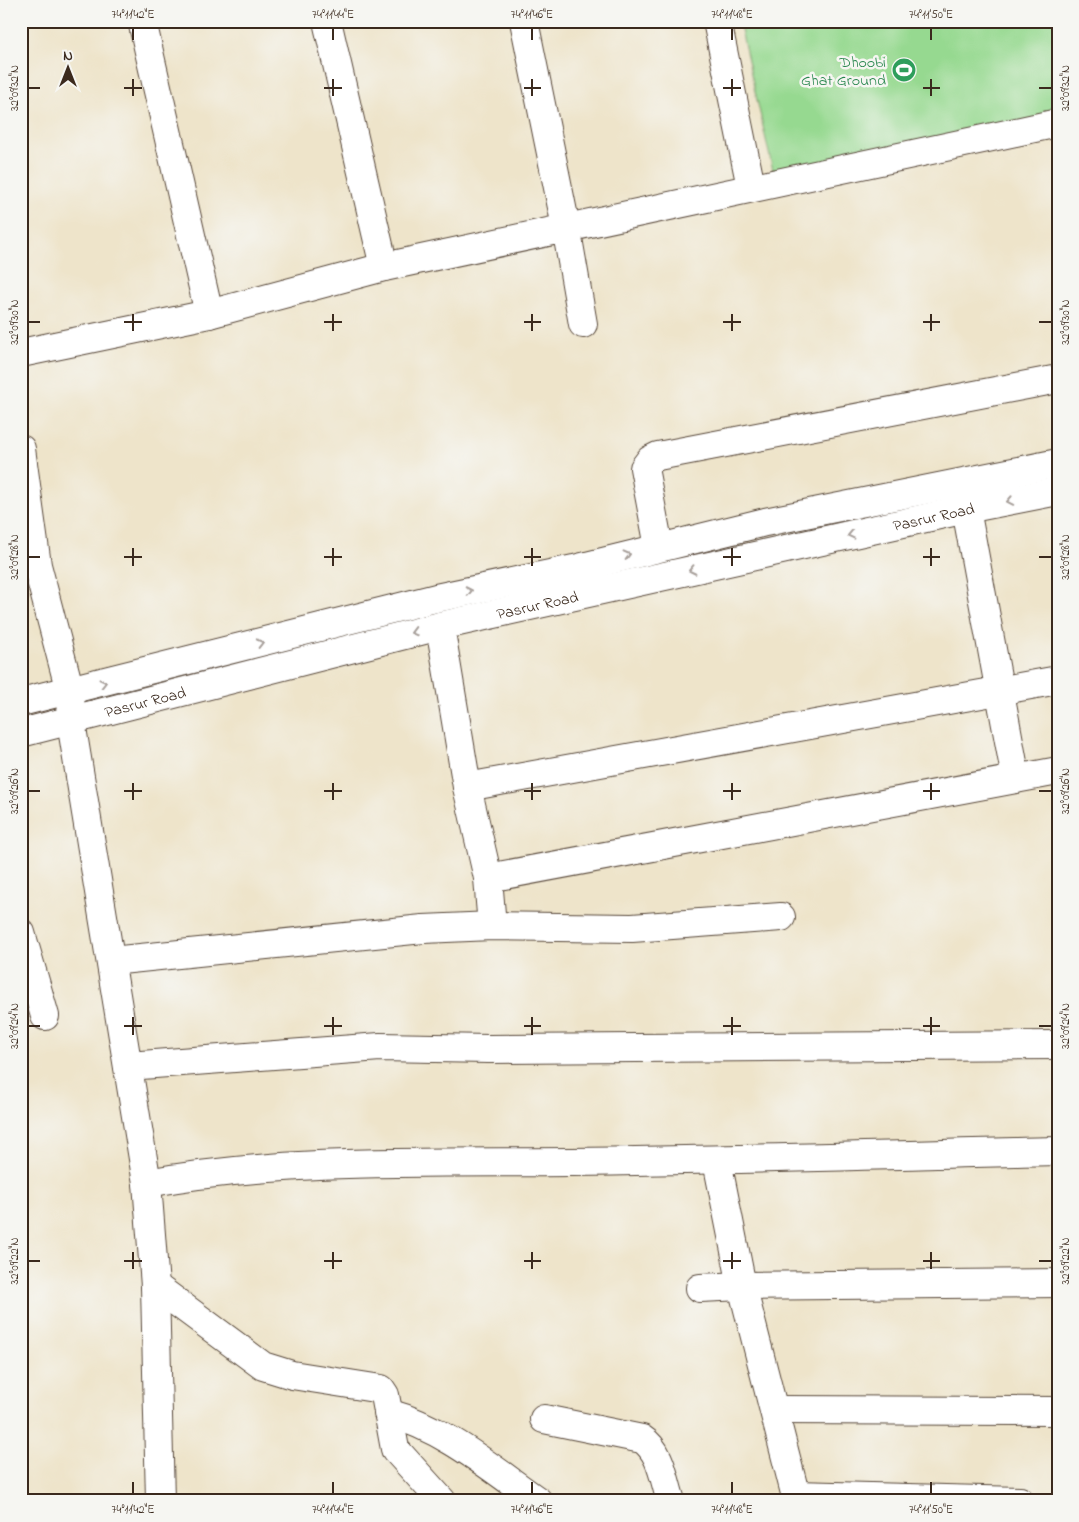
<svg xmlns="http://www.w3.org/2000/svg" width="1079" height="1522" font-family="'Indie Flower',sans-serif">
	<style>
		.green { fill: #96d990; stroke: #688257 }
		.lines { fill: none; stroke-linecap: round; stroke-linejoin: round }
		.street-casing { stroke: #564638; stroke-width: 30 }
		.secondary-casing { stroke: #564638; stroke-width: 30 }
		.primary-casing { stroke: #564638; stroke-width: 30 }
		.street { stroke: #fff; stroke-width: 28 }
		.secondary { stroke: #fff; stroke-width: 28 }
		.primary { stroke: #fff; stroke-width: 28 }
		.oneway { stroke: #a79f9a }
		.ticks { fill: none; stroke: #3b2a1e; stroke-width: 2 }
		.labels { text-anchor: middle; stroke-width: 5; stroke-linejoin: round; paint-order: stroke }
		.leisure-label { font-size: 16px; fill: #27864d; stroke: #f6f6f2; text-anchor: end }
		.street-label { font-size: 16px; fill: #3b2a1e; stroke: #f6f6f2 }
		.neatline { fill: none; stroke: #3b2a1e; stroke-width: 2 }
		.ticks-label { font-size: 12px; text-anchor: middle; fill: #3b2a1e }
	</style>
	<rect width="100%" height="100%" fill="#f6f6f2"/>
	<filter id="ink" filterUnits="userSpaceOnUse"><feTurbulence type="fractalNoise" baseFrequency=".02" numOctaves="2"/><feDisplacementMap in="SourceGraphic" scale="10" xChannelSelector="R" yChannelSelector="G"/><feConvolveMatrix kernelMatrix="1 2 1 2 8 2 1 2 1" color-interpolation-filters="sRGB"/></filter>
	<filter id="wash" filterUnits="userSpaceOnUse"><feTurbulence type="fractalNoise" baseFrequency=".0096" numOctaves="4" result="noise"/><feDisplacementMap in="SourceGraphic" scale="20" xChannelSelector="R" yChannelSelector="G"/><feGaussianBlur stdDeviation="1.12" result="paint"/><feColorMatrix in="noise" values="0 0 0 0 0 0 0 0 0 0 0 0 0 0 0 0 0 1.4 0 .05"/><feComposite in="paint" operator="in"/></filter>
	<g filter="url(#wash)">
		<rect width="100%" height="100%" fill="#eee4ca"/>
		<!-- green -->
		<polygon class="green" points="739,21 1058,21 1058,120 774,175"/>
	</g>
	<g filter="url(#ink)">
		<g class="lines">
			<defs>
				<g id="street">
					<polyline points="142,21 209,314"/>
					<polyline points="327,21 384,267"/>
					<polyline points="524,21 566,227 583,324"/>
					<polyline points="717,21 751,187"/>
					<polyline points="21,353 209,314 384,267 1058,123"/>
					<polyline points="966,509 1016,779"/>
					<polyline points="659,547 644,468 650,460 658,456 1058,379"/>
					<polyline points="440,626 467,787 488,878 492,926"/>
					<polyline points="467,787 1058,680"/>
					<polyline points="488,878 1058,771"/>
					<polyline points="21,933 45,1016"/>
					<polyline points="111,961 423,929 492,926 632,928 781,917"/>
					<polyline points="128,1066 380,1047 489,1049 1058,1045"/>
					<polyline points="717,1161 742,1286 797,1501"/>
					<path d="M 147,1183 C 287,1158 430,1163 572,1162 C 734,1160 896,1155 1058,1151"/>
					<polyline points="155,1286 263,1366 292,1375 381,1389 385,1395 395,1449 442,1501"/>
					<polyline points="700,1288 742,1286 1058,1283"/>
					<polyline points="774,1410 1058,1411"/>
					<path d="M 388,1413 C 444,1428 491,1468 538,1501"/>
					<path d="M 544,1419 L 642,1439 C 661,1451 664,1480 671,1501"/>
					<polyline points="796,1495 1020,1501"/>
				</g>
				<polyline id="secondary" points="21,449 37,565 70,691 71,722 147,1183 155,1286 160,1501"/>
				<g id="primary">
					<polyline points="21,702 436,598 574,569 765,522 1058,463"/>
					<path id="s1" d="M 21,733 L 440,626 L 966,509 L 1058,491"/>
				</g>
			</defs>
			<!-- street casing -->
			<use href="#street" class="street-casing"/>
			<!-- secondary casing -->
			<use href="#secondary" class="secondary-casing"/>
			<!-- primary casing -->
			<use href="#primary" class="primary-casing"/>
			<!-- street -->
			<use href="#street" class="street"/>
			<!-- secondary -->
			<use href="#secondary" class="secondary"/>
			<!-- primary -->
			<use href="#primary" class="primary"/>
		</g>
		<!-- one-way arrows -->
		<defs><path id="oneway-chevron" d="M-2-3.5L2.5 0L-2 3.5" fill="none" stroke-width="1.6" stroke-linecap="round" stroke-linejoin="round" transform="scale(1.25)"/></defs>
		<g class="oneway">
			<use href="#oneway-chevron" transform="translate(1010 501) rotate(169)"/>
			<use href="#oneway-chevron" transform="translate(851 535) rotate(167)"/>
			<use href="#oneway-chevron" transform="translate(627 555) rotate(-14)"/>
			<use href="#oneway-chevron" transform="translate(692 570) rotate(168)"/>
			<use href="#oneway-chevron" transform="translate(469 591) rotate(-12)"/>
			<use href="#oneway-chevron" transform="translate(414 632) rotate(165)"/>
			<use href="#oneway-chevron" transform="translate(260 643) rotate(-14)"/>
			<use href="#oneway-chevron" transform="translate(103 683) rotate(-14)"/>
		</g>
	</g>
	<!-- ticks -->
	<path class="ticks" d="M 133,28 L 133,40M 333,28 L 333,40M 532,28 L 532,40M 732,28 L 732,40M 931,28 L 931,40M 133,79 L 133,96M 333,79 L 333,96M 532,79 L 532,96M 732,79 L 732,96M 931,79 L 931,96M 28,88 L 40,88M 124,88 L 142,88M 324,88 L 342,88M 524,88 L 541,88M 723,88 L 741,88M 923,88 L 940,88M 1039,88 L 1052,88M 133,314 L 133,331M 333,314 L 333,331M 532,314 L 532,331M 732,314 L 732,331M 931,314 L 931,331M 28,322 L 40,322M 124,322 L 142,322M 324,322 L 342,322M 524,322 L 541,322M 723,322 L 741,322M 923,322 L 940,322M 1039,322 L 1052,322M 133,548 L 133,566M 333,548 L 333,566M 532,548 L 532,566M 732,548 L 732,566M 931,548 L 931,566M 28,557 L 40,557M 124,557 L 142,557M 324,557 L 342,557M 524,557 L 541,557M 723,557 L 741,557M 923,557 L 940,557M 1039,557 L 1052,557M 133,783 L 133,800M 333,783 L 333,800M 532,783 L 532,800M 732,783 L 732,800M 931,783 L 931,800M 28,791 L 40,791M 124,791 L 142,791M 324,791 L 342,791M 524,791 L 541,791M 723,791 L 741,791M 923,791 L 940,791M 1039,791 L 1052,791M 133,1017 L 133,1035M 333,1017 L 333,1035M 532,1017 L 532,1035M 732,1017 L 732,1035M 931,1017 L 931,1035M 28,1026 L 40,1026M 124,1026 L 142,1026M 324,1026 L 342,1026M 524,1026 L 541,1026M 723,1026 L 741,1026M 923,1026 L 940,1026M 1039,1026 L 1052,1026M 133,1252 L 133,1269M 333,1252 L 333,1269M 532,1252 L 532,1269M 732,1252 L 732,1269M 931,1252 L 931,1269M 28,1261 L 40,1261M 124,1261 L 142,1261M 324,1261 L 342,1261M 524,1261 L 541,1261M 723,1261 L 741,1261M 923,1261 L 940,1261M 1039,1261 L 1052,1261M 133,1482 L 133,1494M 333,1482 L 333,1494M 532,1482 L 532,1494M 732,1482 L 732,1494M 931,1482 L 931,1494"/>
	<!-- icons -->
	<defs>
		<symbol id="stadium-disc" viewBox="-11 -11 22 22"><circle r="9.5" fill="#2e9e5b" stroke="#f6f6f2"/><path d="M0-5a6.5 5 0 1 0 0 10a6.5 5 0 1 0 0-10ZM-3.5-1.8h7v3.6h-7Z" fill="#fff"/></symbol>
	</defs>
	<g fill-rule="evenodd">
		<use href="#stadium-disc" x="890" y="56" width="28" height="28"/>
	</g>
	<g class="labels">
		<!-- leisure labels -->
		<g class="leisure-label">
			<text x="886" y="67">Dhoobi<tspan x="886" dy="18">Ghat Ground</tspan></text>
		</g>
		<!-- street labels -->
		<g class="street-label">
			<text dy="6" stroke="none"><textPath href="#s1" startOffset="938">Pasrur Road</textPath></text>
			<text dy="6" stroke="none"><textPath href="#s1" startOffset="532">Pasrur Road</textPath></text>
			<text dy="6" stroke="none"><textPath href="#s1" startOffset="128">Pasrur Road</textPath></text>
		</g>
	</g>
	<!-- margin -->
	<rect width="1079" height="1522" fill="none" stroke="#f6f6f2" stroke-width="55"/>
	<!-- north arrow -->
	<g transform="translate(68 68)" stroke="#f6f6f2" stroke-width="4" paint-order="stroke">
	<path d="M0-4L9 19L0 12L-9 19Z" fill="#3b2a1e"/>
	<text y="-8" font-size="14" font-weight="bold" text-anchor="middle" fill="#3b2a1e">N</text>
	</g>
	<rect x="28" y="28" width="1024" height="1466" class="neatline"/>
	<g class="ticks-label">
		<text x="133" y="18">74°11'42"E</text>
		<text x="333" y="18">74°11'44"E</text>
		<text x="532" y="18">74°11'46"E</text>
		<text x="732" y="18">74°11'48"E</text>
		<text x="931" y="18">74°11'50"E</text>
		<text transform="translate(14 88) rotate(-90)" y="4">32°09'32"N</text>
		<text transform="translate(1065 88) rotate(-90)" y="4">32°09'32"N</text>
		<text transform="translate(14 322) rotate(-90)" y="4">32°09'30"N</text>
		<text transform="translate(1065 322) rotate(-90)" y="4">32°09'30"N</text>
		<text transform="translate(14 557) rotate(-90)" y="4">32°09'28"N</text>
		<text transform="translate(1065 557) rotate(-90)" y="4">32°09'28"N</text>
		<text transform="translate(14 791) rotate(-90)" y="4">32°09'26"N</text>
		<text transform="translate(1065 791) rotate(-90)" y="4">32°09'26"N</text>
		<text transform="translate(14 1026) rotate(-90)" y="4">32°09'24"N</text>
		<text transform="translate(1065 1026) rotate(-90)" y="4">32°09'24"N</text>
		<text transform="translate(14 1261) rotate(-90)" y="4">32°09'22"N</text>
		<text transform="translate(1065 1261) rotate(-90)" y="4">32°09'22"N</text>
		<text x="133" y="1513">74°11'42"E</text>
		<text x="333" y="1513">74°11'44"E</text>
		<text x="532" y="1513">74°11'46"E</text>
		<text x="732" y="1513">74°11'48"E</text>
		<text x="931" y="1513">74°11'50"E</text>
	</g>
</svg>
